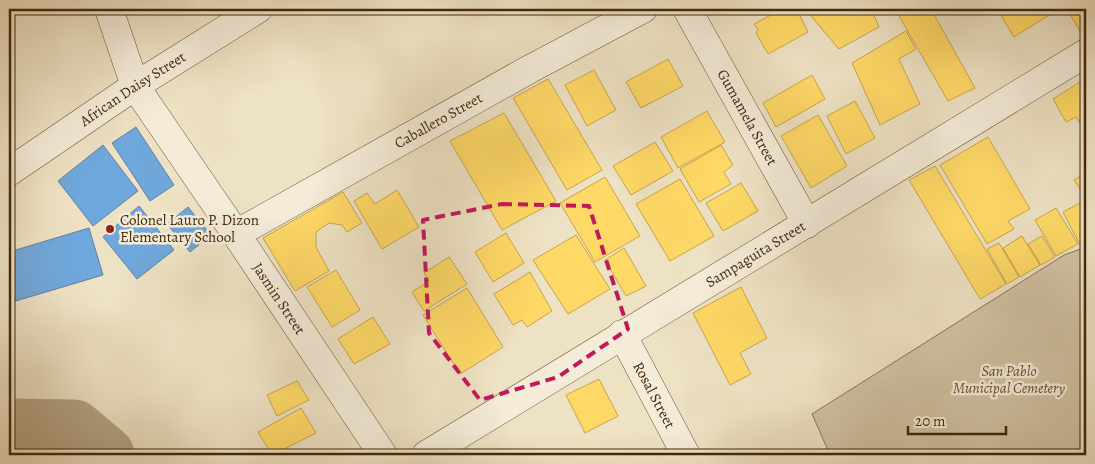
<svg xmlns="http://www.w3.org/2000/svg" width="1095" height="464" font-family="Alegreya,serif">
	<style>
		.green { fill: #d1c2a4; stroke: #8a7556 }
		.homes { fill: #ffd966; stroke: #c7a44a }
		.schools { fill: #6fa8dc; stroke: #62829c }
		.lines { fill: none; stroke-linecap: round; stroke-linejoin: round }
		.river { stroke: #b4a384; stroke-width: 59 }
		.minor-casing { stroke: #6e5637; stroke-width: 29 }
		.minor { stroke: #f4ecd9; stroke-width: 28 }
		.marked { fill: none; stroke: #c2185b; stroke-width: 4; stroke-dasharray: 10 6; stroke-linejoin: round }
		.poi-dot { fill: #8f2418; stroke: #f4ecd9; stroke-width: 2 }
		.labels { text-anchor: middle; stroke-width: 5; stroke-linejoin: round; paint-order: stroke }
		.street-label { font-size: 15px; fill: #432808; stroke: #f4ecd9 }
		.poi-label { font-size: 15px; fill: #432808; stroke: #f4ecd9; text-anchor: start }
		.park-label { font-size: 15px; font-style: italic; fill: #664e2f; stroke: #f4ecd9 }
	</style>
	<rect width="100%" height="100%" fill="#eee2c4"/>
	<filter id="stains"><feTurbulence type="fractalNoise" baseFrequency=".004" numOctaves="4"/><feColorMatrix values="0 0 0 0 .2 0 0 0 0 .09 0 0 0 0 .02 0 0 0 .5 -.17"/></filter>
	<radialGradient id="worn" r=".72"><stop offset=".6" stop-color="#630" stop-opacity="0"/><stop offset="1" stop-color="#630" stop-opacity=".3"/></radialGradient>
	<!-- green -->
	<polygon class="green" points="1086,247 1086,455 830,455 812,414 1064,255"/>
	<!-- homes -->
	<g class="homes">
		<polygon points="782,9 790,9 791,12 797,10 808,32 768,54 756,33 758,30 754,24"/>
		<polygon points="809,9 871,9 879,27 839,49 806,10"/>
		<polygon points="895,9 931,9 975,88 948,101"/>
		<polygon points="997,9 1059,9 1014,37"/>
		<polygon points="1067,9 1086,9 1086,27 1080,31"/>
		<polygon points="906,31 916,49 899,59 920,104 880,125 852,63"/>
		<polygon points="668,59 683,86 641,108 626,82"/>
		<polygon points="594,70 616,110 587,126 565,85"/>
		<polygon points="812,75 825,99 776,127 763,103"/>
		<polygon points="548,79 602,170 567,190 513,98"/>
		<polygon points="1083,80 1086,85 1086,125 1083,127 1076,117 1066,122 1053,99"/>
		<polygon points="855,101 875,138 846,154 827,116"/>
		<polygon points="707,111 725,142 678,168 661,137"/>
		<polygon points="504,113 556,201 502,230 450,141"/>
		<polygon points="818,115 847,166 811,188 781,136"/>
		<polygon points="988,137 1030,209 1008,221 1014,229 987,244 940,165"/>
		<polygon points="655,142 673,171 631,195 613,166"/>
		<polygon points="721,145 733,165 724,172 731,184 699,202 680,169"/>
		<polygon points="935,166 1006,284 980,299 909,180"/>
		<polygon points="1086,173 1086,194 1084,195 1074,180"/>
		<polygon points="605,177 640,236 595,262 560,203"/>
		<polygon points="680,179 714,236 670,261 636,204"/>
		<polygon points="741,183 758,211 723,231 706,203"/>
		<polygon points="397,190 419,227 382,249 354,201 367,193 375,204"/>
		<polygon points="343,192 362,223 347,232 342,225 329,223 316,232 316,247 329,271 295,291 263,238"/>
		<polygon points="1086,200 1086,243 1080,245 1063,212"/>
		<polygon points="1056,208 1078,244 1056,256 1035,220"/>
		<polygon points="506,233 524,263 493,282 475,252"/>
		<polygon points="576,235 610,289 568,314 533,260"/>
		<polygon points="1022,236 1040,265 1020,277 1003,248"/>
		<polygon points="1042,236 1055,257 1041,265 1028,244"/>
		<polygon points="999,243 1019,277 1007,284 987,249"/>
		<polygon points="624,248 646,286 626,296 605,260"/>
		<polygon points="449,257 467,284 424,311 412,292 429,281 424,273"/>
		<polygon points="336,270 360,310 332,327 307,287"/>
		<polygon points="530,272 552,311 527,327 522,320 513,325 494,294"/>
		<polygon points="741,287 767,338 740,353 751,374 730,385 693,313"/>
		<polygon points="467,288 503,347 460,374 423,315"/>
		<polygon points="373,317 390,344 354,364 338,339"/>
		<polygon points="599,379 618,416 585,433 566,395"/>
		<polygon points="297,381 309,400 277,416 267,395"/>
		<polygon points="301,408 316,433 272,455 258,432"/>
	</g>
	<!-- schools -->
	<g class="schools">
		<polygon points="136,127 174,185 150,201 112,143"/>
		<polygon points="103,145 138,191 93,226 58,181"/>
		<polygon points="139,206 174,250 137,279 103,237"/>
		<polygon points="188,207 211,235 190,252 167,224"/>
		<polygon points="89,228 103,275 9,303 9,252"/>
	</g>
	<g class="lines">
		<!-- river -->
		<polyline class="river" points="9,428 74,429 105,455"/>
		<defs>
			<g id="minor">
				<path id="s1" d="M 109,9 L 135,86 L 236,234 L 383,455"/>
				<path id="s2" d="M 687,9 L 807,224"/>
				<path id="s3" d="M 9,172 L 135,86 L 258,9"/>
				<path id="s4" d="M 236,234 L 530,69 L 643,9"/>
				<path id="s5" d="M 622,334 L 686,455"/>
				<path id="s6" d="M 426,455 C 645,320 866,188 1086,53"/>
			</g>
		</defs>
		<!-- minor casing -->
		<use href="#minor" class="minor-casing"/>
		<!-- minor -->
		<use href="#minor" class="minor"/>
	</g>
	<!-- marked area -->
	<path class="marked" d="M 502,204 L 589,206 L 628,329 L 558,377 L 480,400 L 429,333 L 423,220 Z"/>
	<!-- markers -->
	<circle class="poi-dot" cx="110" cy="229" r="5"/>
	<g class="labels">
		<!-- street labels -->
		<g class="street-label">
			<text dy="5" stroke="none"><textPath href="#s3" startOffset="149">African Daisy Street</textPath></text>
			<text dy="5" stroke="none"><textPath href="#s2" startOffset="124">Gumamela Street</textPath></text>
			<text dy="5" stroke="none"><textPath href="#s4" startOffset="232">Caballero Street</textPath></text>
			<text dy="5" stroke="none"><textPath href="#s6" startOffset="386">Sampaguita Street</textPath></text>
			<text dy="5" stroke="none"><textPath href="#s1" startOffset="338">Jasmin Street</textPath></text>
			<text dy="5" stroke="none"><textPath href="#s5" startOffset="69">Rosal Street</textPath></text>
		</g>
		<!-- poi labels -->
		<g class="poi-label">
			<text x="120" y="225">Colonel Lauro P. Dizon<tspan x="120" dy="17">Elementary School</tspan></text>
		</g>
		<!-- park labels -->
		<g class="park-label">
			<text x="1009" y="376">San Pablo<tspan x="1009" dy="17">Municipal Cemetery</tspan></text>
		</g>
	</g>
	<!-- margin -->
	<rect width="1095" height="464" fill="none" stroke="#eee2c4" stroke-width="30"/>
	<rect x="10" y="10" width="1075" height="444" fill="none" stroke="#432808" stroke-width="2.5"/>
	<rect x="15" y="15" width="1065" height="434" fill="none" stroke="#432808"/>
	<!-- scale -->
	<path d="M908 426v8h98v-8" fill="none" stroke="#432808" stroke-width="2.5"/>
	<text x="915" y="426" font-size="15" fill="#432808" stroke="#f4ecd9" stroke-width="4" paint-order="stroke">20 m</text>
	<rect width="100%" height="100%" filter="url(#stains)"/>
	<rect width="100%" height="100%" fill="url(#worn)"/>
</svg>
